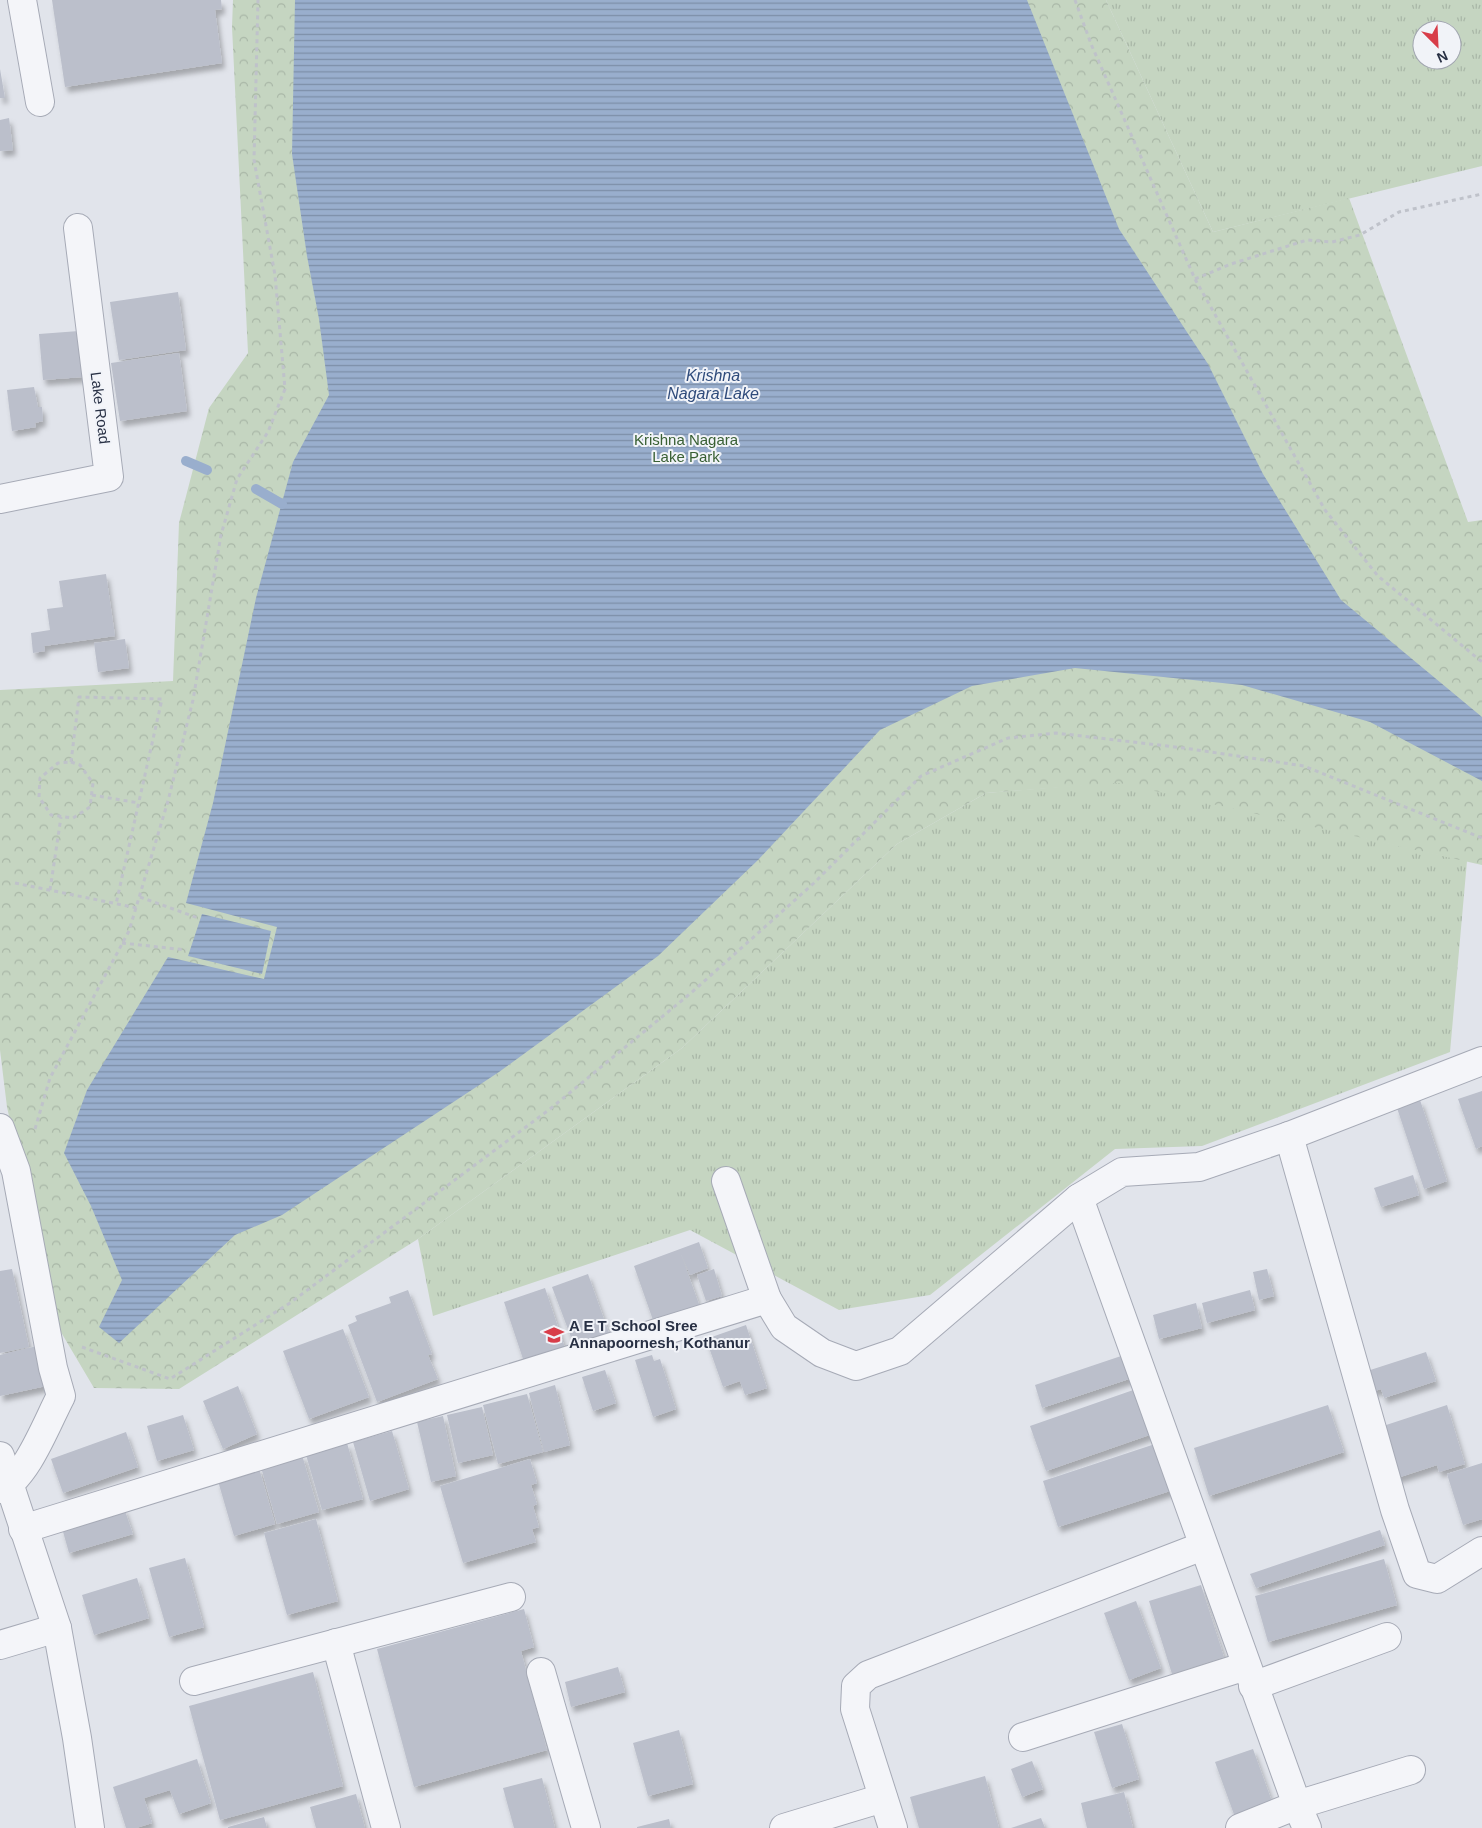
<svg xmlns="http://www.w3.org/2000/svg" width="1482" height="1828" font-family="Arial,sans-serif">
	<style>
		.grass { fill: url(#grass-tufts); fill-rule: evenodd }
		.park { fill: url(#park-crowns) }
		.water { fill: url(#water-rules) }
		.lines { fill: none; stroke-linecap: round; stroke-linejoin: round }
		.stream { stroke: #99aecd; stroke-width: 10 }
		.building { fill: #bbbfcb; filter: url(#shadow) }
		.street-casing { stroke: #a6aab6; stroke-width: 30 }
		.path { stroke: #bfc2ca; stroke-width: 3; stroke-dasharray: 4 4; stroke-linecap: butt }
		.street { stroke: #f4f5f9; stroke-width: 28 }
		.labels { text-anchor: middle; stroke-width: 4; stroke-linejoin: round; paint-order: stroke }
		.street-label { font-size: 15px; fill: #283044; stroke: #f1f3f8 }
		.park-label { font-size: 15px; fill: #396034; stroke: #f1f3f8 }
		.poi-label { font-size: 15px; font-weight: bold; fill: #283044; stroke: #f1f3f8; text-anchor: start }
		.water-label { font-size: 16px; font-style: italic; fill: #2f4b7b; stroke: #f1f3f8 }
	</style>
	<defs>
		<pattern id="grass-tufts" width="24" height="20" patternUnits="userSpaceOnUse" patternTransform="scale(1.25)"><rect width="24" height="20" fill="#c5d5c1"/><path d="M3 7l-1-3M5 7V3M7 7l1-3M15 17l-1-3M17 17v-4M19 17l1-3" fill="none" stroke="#a9b7a7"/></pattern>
		<pattern id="park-crowns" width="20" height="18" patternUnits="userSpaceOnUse" patternTransform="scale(1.25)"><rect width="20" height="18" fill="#c5d5c1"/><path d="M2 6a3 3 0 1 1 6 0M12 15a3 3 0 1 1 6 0" fill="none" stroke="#a9b7a7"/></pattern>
		<pattern id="water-rules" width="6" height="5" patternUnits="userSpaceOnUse" patternTransform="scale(1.25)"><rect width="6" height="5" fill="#99aecd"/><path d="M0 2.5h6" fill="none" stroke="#7d8ea8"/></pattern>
		<filter id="shadow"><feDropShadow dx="3" dy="5.5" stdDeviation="2.5" flood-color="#0004"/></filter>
	</defs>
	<rect width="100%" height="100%" fill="#e1e4eb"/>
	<!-- grass -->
	<g class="grass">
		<path d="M 1106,0 L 1482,0 L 1482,166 L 1213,232 ZM 1422,30 L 1452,30 L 1452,60 L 1422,60 Z"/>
		<polygon points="1119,782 1467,861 1450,1052 1202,1146 1115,1149 930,1295 839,1310 690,1230 433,1316 418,1239 682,1048 897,844 986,793"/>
	</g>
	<!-- park -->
	<polygon class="park" points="233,0 1106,0 1213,232 1349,198 1468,522 1482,520 1482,865 1119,783 986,793 897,844 682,1048 418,1239 179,1389 94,1388 55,1322 7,1107 0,1050 0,690 173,681 179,523 209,408 248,353 232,27"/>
	<!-- water -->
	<g class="water">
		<polygon points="295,0 1027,0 1119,229 1208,364 1263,474 1341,600 1482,717 1482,781 1370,722 1242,685 1075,668 972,686 880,730 758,860 658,956 499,1072 282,1215 235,1235 119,1343 99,1327 122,1280 91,1206 64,1153 87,1090 168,957 264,979 277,927 186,903 213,803 256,598 293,462 329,395 319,319 307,256 292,154"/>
		<polygon points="202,914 271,931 262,974 188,956"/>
	</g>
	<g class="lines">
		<!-- stream -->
		<g class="stream">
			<polyline points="186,461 207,470"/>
			<polyline points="256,489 282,504"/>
		</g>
	</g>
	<!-- building -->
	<g class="building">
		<polygon points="52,0 221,0 222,9 215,10 222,63 65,87"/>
		<polygon points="0,69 5,98 0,98"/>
		<polygon points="9,118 13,150 0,151 0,120"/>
		<polygon points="178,292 186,350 119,360 110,302"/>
		<polygon points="79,331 83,377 43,380 39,334"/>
		<polygon points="179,353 187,411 120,421 111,363"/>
		<polygon points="34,387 38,407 42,407 43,421 35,423 36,427 12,431 7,390"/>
		<polygon points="106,574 115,636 44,646 45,651 33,653 31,633 50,630 47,609 63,607 59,581"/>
		<polygon points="125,639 129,668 98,672 94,643"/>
		<polygon points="1482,1091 1482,1146 1476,1149 1458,1099"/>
		<polygon points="1420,1100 1447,1181 1424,1189 1397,1108"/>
		<polygon points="1413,1175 1419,1195 1381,1207 1374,1188"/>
		<polygon points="699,1242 708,1268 690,1275 681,1254 700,1307 654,1323 634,1266"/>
		<polygon points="12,1269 29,1347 0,1353 0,1271"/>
		<polygon points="714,1269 722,1296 706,1301 697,1275"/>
		<polygon points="1267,1269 1274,1296 1259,1300 1253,1272"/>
		<polygon points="588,1274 609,1333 574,1345 552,1287"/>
		<polygon points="545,1288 565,1348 524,1362 504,1302"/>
		<polygon points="408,1290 432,1354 428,1355 438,1379 377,1402 348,1325 357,1321 355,1316 391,1303 389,1297"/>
		<polygon points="1250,1290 1255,1310 1207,1323 1202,1303"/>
		<polygon points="1196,1303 1202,1328 1159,1339 1153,1315"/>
		<polygon points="746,1325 767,1388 745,1395 740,1381 723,1387 706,1339"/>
		<polygon points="343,1329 369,1397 309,1419 283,1351"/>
		<polygon points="37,1346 46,1386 0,1396 0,1355"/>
		<polygon points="1426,1352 1436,1381 1384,1398 1381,1389 1368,1393 1361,1373"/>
		<polygon points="1127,1354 1135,1377 1042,1408 1035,1385"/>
		<polygon points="652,1355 654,1361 660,1359 676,1409 653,1417 635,1360"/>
		<polygon points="605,1370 616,1403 593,1411 582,1377"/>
		<polygon points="555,1385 570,1445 544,1452 529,1393"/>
		<polygon points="238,1386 257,1434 223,1449 203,1401"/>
		<polygon points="1139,1388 1155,1433 1046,1471 1030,1426"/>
		<polygon points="527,1394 543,1452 498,1464 483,1405"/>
		<polygon points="1328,1405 1344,1452 1209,1496 1194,1448"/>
		<polygon points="1447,1405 1465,1464 1439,1472 1437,1465 1394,1479 1377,1428"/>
		<polygon points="482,1407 493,1455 458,1463 447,1415"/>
		<polygon points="183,1415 194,1450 157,1461 147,1426"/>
		<polygon points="443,1416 456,1476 431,1482 417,1422"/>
		<polygon points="392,1431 409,1489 370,1501 353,1442"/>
		<polygon points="126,1432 138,1467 63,1493 51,1459"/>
		<polygon points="347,1443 363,1499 322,1510 306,1455"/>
		<polygon points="1158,1443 1173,1490 1058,1527 1043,1481"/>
		<polygon points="302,1455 319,1512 277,1524 261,1467"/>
		<polygon points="530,1459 537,1483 531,1485 537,1504 533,1506 539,1527 532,1529 536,1542 463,1563 440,1486"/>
		<polygon points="1482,1463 1482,1519 1463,1525 1447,1474"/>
		<polygon points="259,1468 275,1524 234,1536 218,1481"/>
		<polygon points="124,1508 133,1534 69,1553 62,1528"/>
		<polygon points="316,1519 338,1601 287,1615 264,1533"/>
		<polygon points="1380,1530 1385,1545 1256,1588 1250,1574"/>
		<polygon points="185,1558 204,1627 169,1637 149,1568"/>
		<polygon points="1384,1559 1397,1605 1268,1642 1255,1596"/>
		<polygon points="137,1578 149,1618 94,1635 82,1595"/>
		<polygon points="1201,1585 1224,1657 1172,1674 1149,1601"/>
		<polygon points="1136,1601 1161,1668 1129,1680 1104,1613"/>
		<polygon points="524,1609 534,1647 521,1651 547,1750 414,1787 377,1649"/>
		<polygon points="618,1667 625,1692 571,1707 565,1682"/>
		<polygon points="313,1672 343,1786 220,1820 189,1706"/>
		<polygon points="1122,1724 1139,1779 1112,1788 1094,1732"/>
		<polygon points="679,1730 693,1784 648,1796 633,1743"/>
		<polygon points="1253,1749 1274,1807 1236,1820 1215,1762"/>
		<polygon points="197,1759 211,1803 179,1814 170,1790 144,1798 152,1823 136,1828 126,1828 113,1787"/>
		<polygon points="1032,1761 1043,1789 1022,1797 1011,1769"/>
		<polygon points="985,1776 999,1828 919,1828 910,1797"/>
		<polygon points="542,1778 555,1828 514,1828 503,1788"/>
		<polygon points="1124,1792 1133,1828 1087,1828 1081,1803"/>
		<polygon points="356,1794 365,1828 316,1828 310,1807"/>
		<polygon points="264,1817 267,1828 228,1828 228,1827"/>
		<polygon points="1041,1818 1045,1828 1011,1828"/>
		<polygon points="669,1819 671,1828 637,1828 637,1827"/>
	</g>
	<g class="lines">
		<defs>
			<g id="street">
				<polyline points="22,0 40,102"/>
				<polyline points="0,499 109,477 78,228"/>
				<path d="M 0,1128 L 16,1171 L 53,1368 L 61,1396 C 48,1420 26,1480 0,1489"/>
				<polyline points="1289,1136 1395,1510 1417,1574 1437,1579 1482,1551"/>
				<polyline points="726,1181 767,1299 784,1327 822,1353 856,1366 900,1351 1079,1198 1122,1172 1199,1167 1289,1136 1482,1061"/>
				<polyline points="1079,1198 1297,1805 1240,1828"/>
				<polyline points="0,1456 57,1628 77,1738 90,1828"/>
				<polyline points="23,1529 767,1299"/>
				<polyline points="336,1643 386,1828"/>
				<polyline points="0,1645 57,1628"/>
				<polyline points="541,1672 586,1828"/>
				<polyline points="194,1681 511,1597"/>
				<polyline points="1253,1686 1387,1637"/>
				<polyline points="1023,1737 1246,1666"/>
				<polyline points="784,1828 883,1798"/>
				<polyline points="893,1828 855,1709 856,1686 868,1675 1203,1546"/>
				<polyline points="1307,1828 1297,1805 1411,1770"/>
			</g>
		</defs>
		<!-- street casing -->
		<use href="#street" class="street-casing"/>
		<!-- path -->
		<g class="path">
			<polyline points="1075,0 1091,44 1195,279 1325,510 1378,576 1482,662"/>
			<polyline points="1195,279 1231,264 1307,240 1332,242 1360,235 1399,212 1482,194"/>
			<polyline points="71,762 79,697 162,699 116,904"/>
			<polygon points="71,762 80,765 93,783 90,807 73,818 51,815 39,797 40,778 58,763"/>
			<polyline points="92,795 139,803"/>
			<polyline points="15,883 137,908"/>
			<polyline points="50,890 61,817"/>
			<polyline points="140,897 198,918"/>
			<polyline points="122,943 186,950"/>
			<polyline points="35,1129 50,1078 129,931 168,801 193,700 221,535 237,479 268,432 285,389 275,275 254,160 258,0"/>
			<polyline points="82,1347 170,1379 290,1303 550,1109 691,993 814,883 921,776 1008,738 1056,733 1184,748 1304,766 1482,838"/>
		</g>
		<!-- street -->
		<use href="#street" class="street"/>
	</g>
	<!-- icons -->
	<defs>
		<symbol id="school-bare" viewBox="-9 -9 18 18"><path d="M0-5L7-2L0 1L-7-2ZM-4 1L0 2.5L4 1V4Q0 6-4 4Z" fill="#d83d49" stroke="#f1f3f8" stroke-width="2.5" paint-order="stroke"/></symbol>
	</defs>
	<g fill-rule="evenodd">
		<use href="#school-bare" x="540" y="1321" width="28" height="28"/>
	</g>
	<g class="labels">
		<!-- street labels -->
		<g class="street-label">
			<text transform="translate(100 408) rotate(83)" y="5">Lake Road</text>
		</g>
		<!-- park labels -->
		<g class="park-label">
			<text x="686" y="445">Krishna Nagara<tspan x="686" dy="17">Lake Park</tspan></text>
		</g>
		<!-- poi labels -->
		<g class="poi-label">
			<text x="569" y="1331">A E T School Sree<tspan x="569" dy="17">Annapoornesh, Kothanur</tspan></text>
		</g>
		<!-- water labels -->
		<g class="water-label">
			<text x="713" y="381">Krishna<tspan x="713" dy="18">Nagara Lake</tspan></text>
		</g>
	</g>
	<!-- north arrow -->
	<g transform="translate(1437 45) rotate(156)"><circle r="24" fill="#f1f3f8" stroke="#a1a5b0"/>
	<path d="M0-4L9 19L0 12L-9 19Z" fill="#d83d49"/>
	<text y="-8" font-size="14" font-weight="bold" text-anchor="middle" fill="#283044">N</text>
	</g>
</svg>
